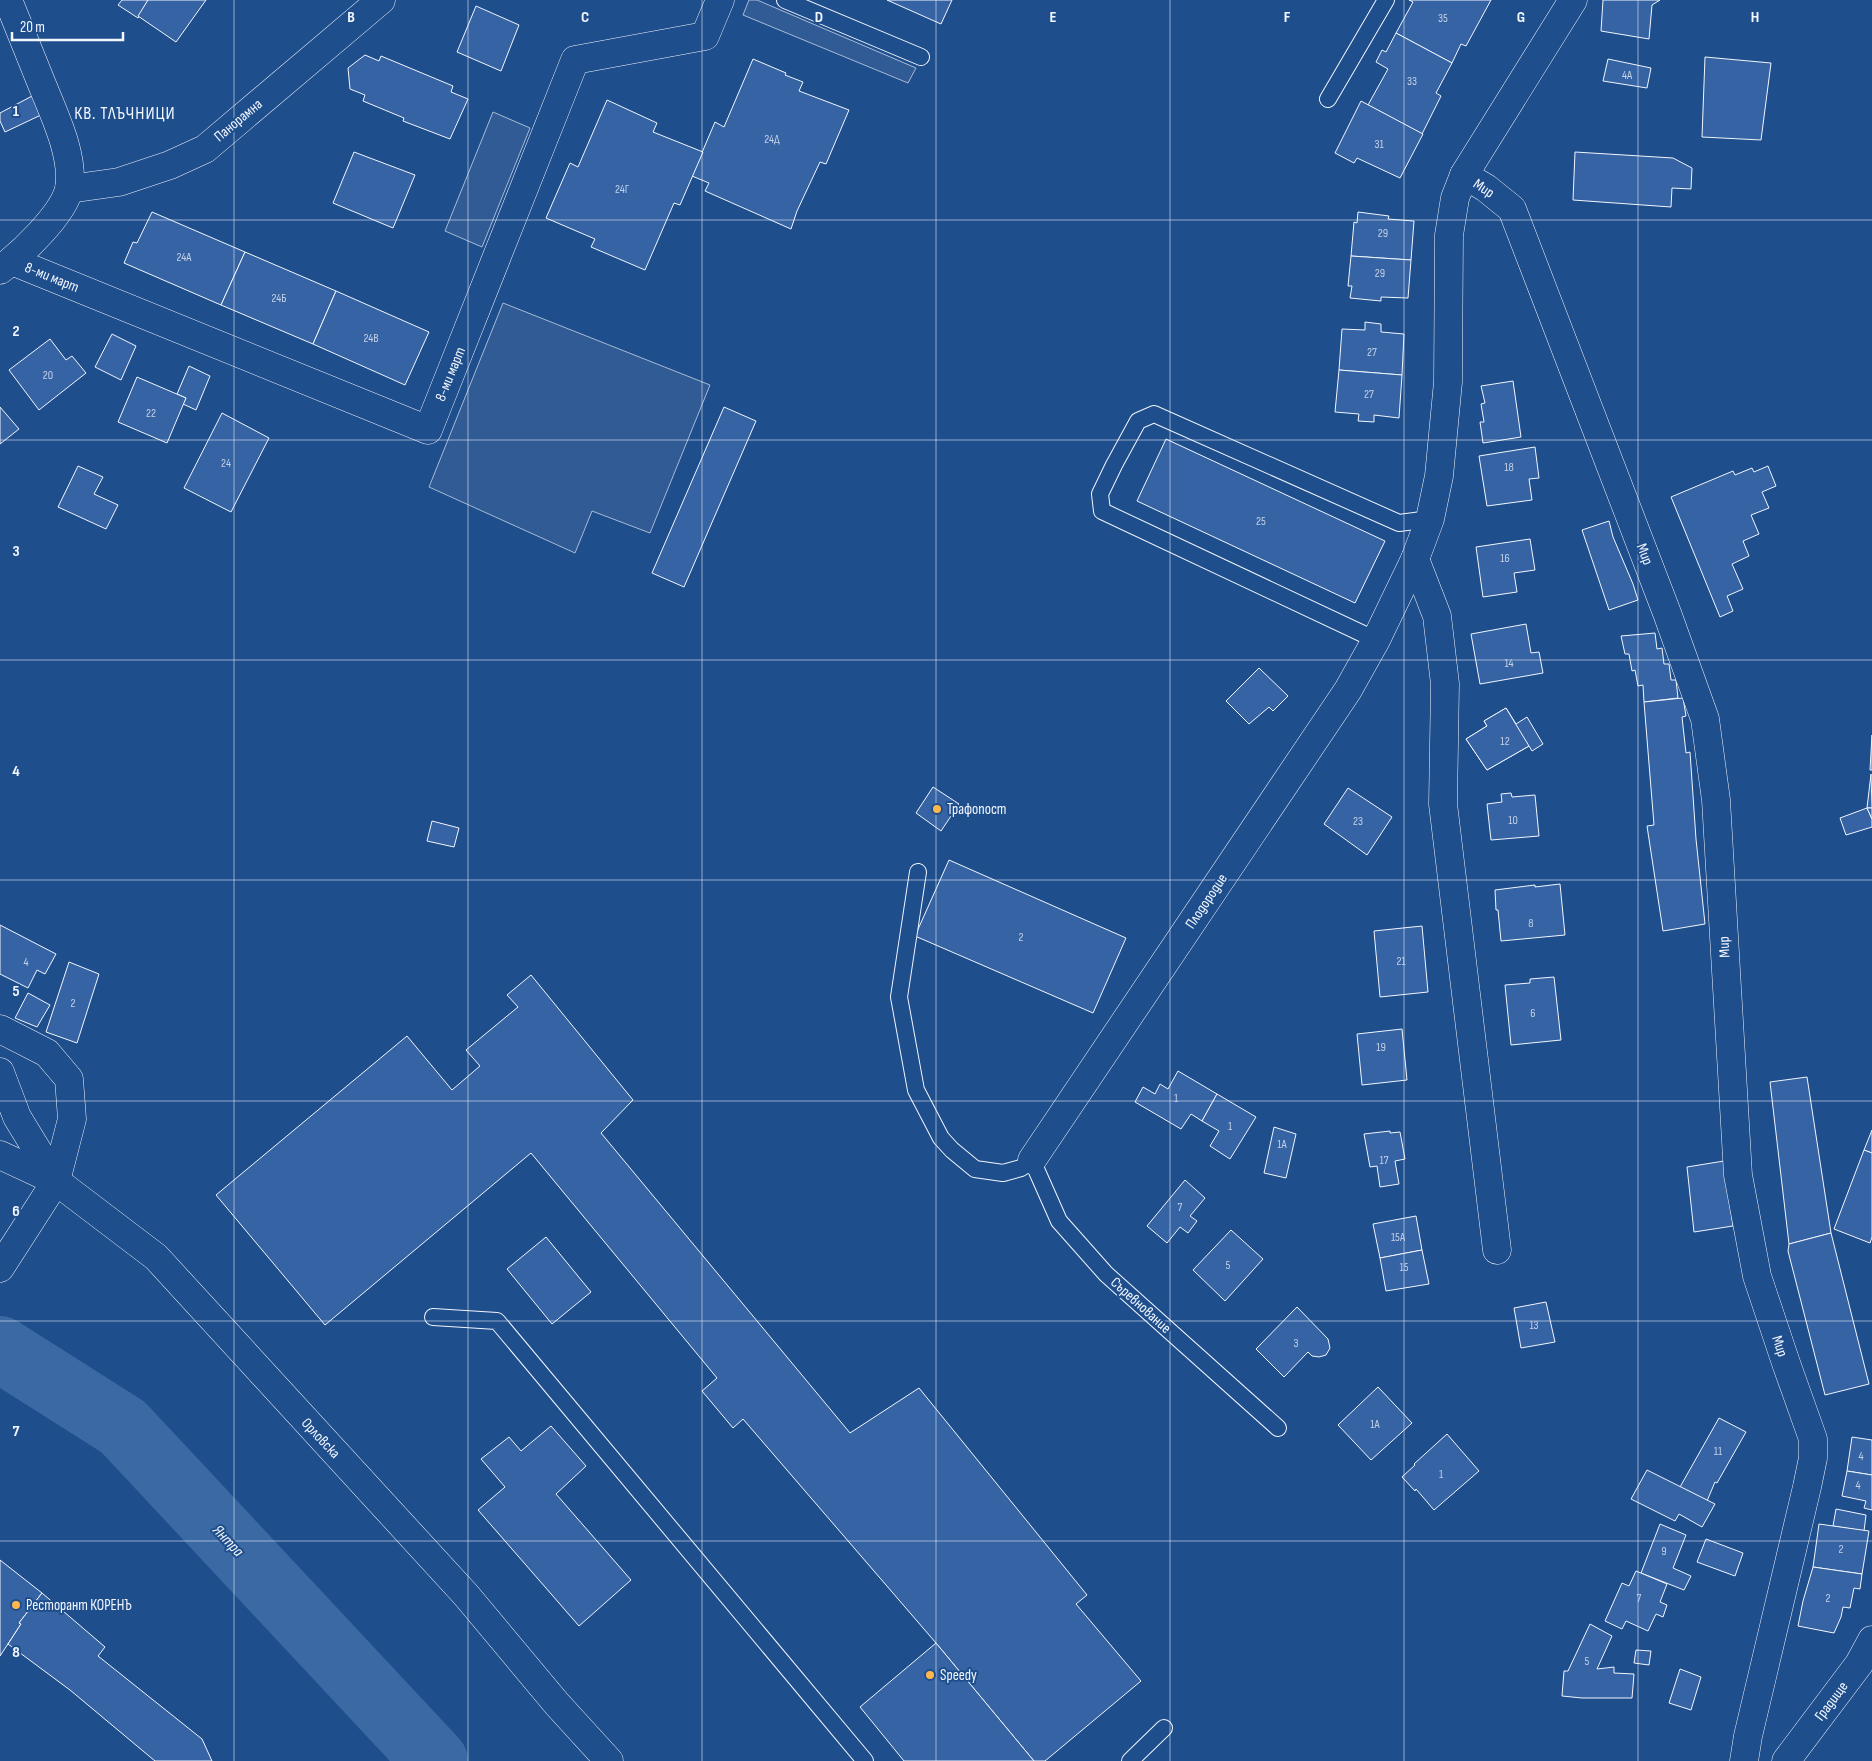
<svg xmlns="http://www.w3.org/2000/svg" width="1872" height="1761" font-family="'Sofia Sans Condensed',sans-serif">
	<style>
		.parking { fill: #305b95; stroke: #a8bbd7 }
		.lines { fill: none; stroke-linecap: round; stroke-linejoin: round }
		.river { stroke: #3b69a3; stroke-width: 66 }
		.building { fill: #3563a3; stroke: #f2f6ff }
		.lane-casing { stroke: #f2f6ff; stroke-width: 18 }
		.street-casing { stroke: #f2f6ff; stroke-width: 29 }
		.secondary-casing { stroke: #f2f6ff; stroke-width: 29 }
		.lane { stroke: #1f4e8c; stroke-width: 16 }
		.street { stroke: #1f4e8c; stroke-width: 28 }
		.secondary { stroke: #1f4e8c; stroke-width: 28 }
		.grid { fill: none; stroke: #f2f6ff; stroke-width: 1; stroke-opacity: 0.55 }
		.poi-dot { fill: #ffb74d; stroke: #1f4e8c; stroke-width: 2 }
		.labels { text-anchor: middle; stroke-width: 4; stroke-linejoin: round; paint-order: stroke }
		.number-label { font-size: 12px; fill: #c3d1e8 }
		.street-label { font-size: 15px; fill: #f2f6ff; stroke: #1f4e8c }
		.poi-label { font-size: 15px; fill: #f2f6ff; stroke: #1f4e8c; text-anchor: start }
		.water-label { font-size: 16px; font-style: italic; fill: #f2f6ff; stroke: #1f4e8c }
		.quarter-label { font-size: 18px; letter-spacing: 1px; fill: #f2f6ff; stroke: #1f4e8c }
		.grid-label { font-size: 16px; text-anchor: middle; font-weight: bold; fill: #f2f6ff; stroke: #1f4e8c; stroke-width: 4; stroke-linejoin: round; paint-order: stroke }
	</style>
	<rect width="100%" height="100%" fill="#1f4e8c"/>
	<!-- parking -->
	<g class="parking">
		<polygon points="749,0 757,0 916,68 908,83 743,15"/>
		<polygon points="493,112 530,128 482,247 445,231"/>
		<polygon points="503,303 710,385 650,533 592,511 575,553 429,487"/>
	</g>
	<g class="lines">
		<!-- river -->
		<polyline class="river" points="0,1349 123,1427 435,1761"/>
	</g>
	<!-- building -->
	<g class="building">
		<polygon points="122,0 148,0 138,18 118,5"/>
		<polygon points="148,0 206,0 176,42 138,16"/>
		<polygon points="887,0 952,0 941,24"/>
		<polygon points="1409,0 1491,0 1466,46 1461,44 1452,63 1396,33 1413,2"/>
		<polygon points="1603,0 1660,0 1652,5 1649,39 1601,31"/>
		<polygon points="476,6 519,25 501,71 457,52"/>
		<polygon points="1396,33 1452,63 1436,93 1441,96 1422,134 1368,105 1388,69 1376,62 1382,50 1386,52"/>
		<polygon points="365,55 379,61 381,56 453,86 451,92 468,99 450,139 403,121 404,118 363,101 365,95 350,89 348,68"/>
		<polygon points="1705,57 1771,63 1761,140 1702,137"/>
		<polygon points="753,59 786,73 785,75 803,82 799,91 849,110 826,164 820,162 797,211 791,229 705,191 709,183 692,176 715,122 724,127"/>
		<polygon points="1608,59 1651,68 1647,88 1603,81"/>
		<polygon points="34,95 43,114 5,132 0,121 0,113"/>
		<polygon points="607,100 657,123 653,132 703,152 680,205 674,203 645,270 591,247 595,239 546,218 570,163 578,167"/>
		<polygon points="1361,101 1423,134 1400,178 1357,158 1354,163 1335,153"/>
		<polygon points="354,152 415,175 393,228 333,203"/>
		<polygon points="1575,152 1673,158 1692,168 1691,189 1672,188 1671,207 1573,200"/>
		<polygon points="152,212 245,252 221,305 124,263 133,242 137,243"/>
		<polygon points="1358,212 1389,216 1388,219 1414,221 1411,260 1351,256 1354,222 1357,223"/>
		<polygon points="245,252 336,291 313,344 221,305"/>
		<polygon points="1351,256 1411,260 1408,298 1381,297 1381,301 1350,298 1352,286 1348,286"/>
		<polygon points="336,291 429,332 405,385 313,344"/>
		<polygon points="1365,322 1381,324 1381,332 1404,334 1402,375 1339,370 1342,329 1365,330"/>
		<polygon points="112,334 136,346 121,380 95,367"/>
		<polygon points="50,339 66,360 72,356 86,373 39,410 9,370"/>
		<polygon points="189,366 210,376 196,410 183,404 186,398 177,394"/>
		<polygon points="1339,370 1402,375 1399,418 1374,415 1374,422 1358,421 1359,414 1335,412"/>
		<polygon points="137,377 186,398 167,443 118,422"/>
		<polygon points="1513,381 1521,437 1483,443 1480,422 1484,422 1481,404 1485,403 1481,386"/>
		<polygon points="0,407 19,429 0,444"/>
		<polygon points="724,407 756,421 684,587 652,573"/>
		<polygon points="222,413 269,438 231,512 184,488"/>
		<polygon points="1166,439 1385,541 1355,603 1137,501"/>
		<polygon points="1535,447 1539,478 1529,479 1532,500 1487,506 1479,456"/>
		<polygon points="78,466 103,477 94,494 118,505 106,529 58,507"/>
		<polygon points="1768,466 1776,486 1762,492 1769,508 1751,515 1759,534 1743,541 1749,556 1732,564 1743,589 1727,596 1733,611 1720,617 1671,497 1733,471 1735,475 1752,468 1754,472"/>
		<polygon points="1609,521 1613,537 1633,584 1638,600 1609,610 1582,530"/>
		<polygon points="1530,539 1535,570 1514,573 1517,592 1483,597 1476,547"/>
		<polygon points="1526,624 1531,653 1539,652 1543,673 1480,684 1471,634"/>
		<polygon points="1655,633 1657,649 1662,648 1664,664 1669,664 1671,680 1676,680 1678,698 1644,702 1643,685 1638,686 1635,670 1632,671 1629,654 1625,654 1621,636"/>
		<polygon points="1259,668 1288,696 1273,711 1269,707 1249,724 1226,701"/>
		<polygon points="1683,698 1686,716 1682,717 1686,753 1690,752 1696,839 1705,924 1663,931 1647,826 1654,825 1644,702"/>
		<polygon points="1506,708 1516,724 1527,717 1543,744 1532,751 1529,746 1487,770 1466,739 1487,726 1484,721"/>
		<polygon points="1506,708 1529,746 1487,770 1466,739 1487,726 1484,721"/>
		<polygon points="1872,735 1872,770 1870,770"/>
		<polygon points="1871,774 1872,808 1867,808"/>
		<polygon points="933,787 959,804 941,831 916,813"/>
		<polygon points="1348,788 1392,817 1367,855 1324,824"/>
		<polygon points="1511,793 1512,797 1535,795 1539,836 1491,840 1487,804 1502,802 1501,794"/>
		<polygon points="1867,808 1872,819 1872,827 1846,835 1840,818"/>
		<polygon points="1867,808 1872,808 1872,819"/>
		<polygon points="432,821 459,828 454,847 427,841"/>
		<polygon points="949,860 1126,938 1093,1013 915,936"/>
		<polygon points="1560,884 1565,935 1501,941 1498,910 1496,910 1495,890 1535,885 1535,887"/>
		<polygon points="0,925 56,954 45,974 37,970 28,988 0,974"/>
		<polygon points="1422,926 1428,992 1380,997 1374,931"/>
		<polygon points="69,962 99,974 77,1043 46,1032"/>
		<polygon points="531,975 633,1100 601,1133 850,1433 919,1388 1087,1595 1076,1604 1141,1681 1045,1761 1034,1761 936,1643 743,1419 733,1428 702,1391 717,1378 531,1153 325,1325 216,1195 407,1036 452,1090 480,1066 466,1050 518,1007 507,995"/>
		<polygon points="1554,977 1561,1040 1511,1045 1505,985 1530,983 1530,979"/>
		<polygon points="28,993 50,1005 37,1027 15,1018"/>
		<polygon points="1402,1029 1407,1080 1362,1085 1357,1034"/>
		<polygon points="1178,1071 1217,1094 1202,1121 1191,1114 1181,1129 1135,1102 1143,1087 1155,1094 1160,1084 1168,1089"/>
		<polygon points="1807,1077 1831,1233 1789,1244 1770,1082"/>
		<polygon points="1217,1094 1256,1117 1230,1159 1210,1146 1219,1131 1202,1121"/>
		<polygon points="1274,1127 1296,1134 1286,1178 1264,1173"/>
		<polygon points="1872,1130 1872,1153 1864,1150"/>
		<polygon points="1390,1131 1390,1133 1400,1132 1405,1159 1395,1161 1399,1184 1380,1187 1377,1166 1370,1167 1364,1134"/>
		<polygon points="1864,1150 1872,1153 1872,1237 1870,1243 1834,1229"/>
		<polygon points="1724,1161 1733,1226 1694,1232 1687,1167"/>
		<polygon points="1185,1180 1205,1198 1190,1216 1197,1221 1188,1233 1180,1227 1167,1243 1147,1226"/>
		<polygon points="1416,1216 1422,1250 1380,1258 1373,1224"/>
		<polygon points="1231,1230 1263,1259 1225,1301 1193,1270"/>
		<polygon points="1831,1233 1869,1384 1825,1395 1788,1251 1789,1244"/>
		<polygon points="546,1237 591,1292 552,1324 507,1269"/>
		<polygon points="1422,1250 1429,1284 1386,1291 1380,1258"/>
		<polygon points="1546,1302 1555,1342 1521,1348 1514,1308"/>
		<polygon points="1297,1307 1328,1339 1330,1348 1326,1355 1319,1357 1312,1356 1308,1352 1284,1377 1256,1349"/>
		<polygon points="1378,1387 1412,1423 1371,1460 1338,1425"/>
		<polygon points="1719,1418 1746,1432 1717,1483 1715,1482 1707,1501 1680,1487"/>
		<polygon points="551,1426 586,1466 556,1494 631,1580 579,1626 478,1510 505,1487 481,1459 509,1437 521,1451"/>
		<polygon points="1447,1434 1479,1471 1434,1510 1416,1489 1415,1491 1402,1477 1415,1465 1414,1464"/>
		<polygon points="1852,1437 1872,1440 1872,1475 1847,1471"/>
		<polygon points="1647,1470 1715,1504 1702,1527 1679,1514 1675,1521 1631,1499"/>
		<polygon points="1847,1471 1872,1475 1872,1510 1864,1508 1866,1501 1842,1496"/>
		<polygon points="1836,1509 1866,1515 1864,1531 1833,1526"/>
		<polygon points="1660,1524 1686,1535 1673,1568 1691,1576 1684,1590 1641,1573"/>
		<polygon points="1819,1524 1869,1531 1862,1574 1813,1567"/>
		<polygon points="1706,1539 1743,1553 1735,1576 1697,1562"/>
		<polygon points="0,1560 42,1593 19,1623 21,1624 0,1656"/>
		<polygon points="1813,1567 1862,1574 1860,1589 1854,1588 1850,1608 1843,1607 1841,1617 1834,1633 1798,1626 1803,1601"/>
		<polygon points="1636,1571 1667,1584 1660,1602 1667,1605 1663,1617 1656,1614 1648,1631 1626,1621 1622,1629 1605,1621 1622,1583 1629,1586"/>
		<polygon points="42,1593 105,1647 98,1656 202,1739 212,1761 155,1761 70,1690 8,1644 21,1624 19,1623"/>
		<polygon points="1590,1624 1612,1636 1597,1669 1614,1667 1614,1673 1634,1674 1632,1698 1582,1698 1562,1696 1564,1671 1568,1671"/>
		<polygon points="936,1643 1034,1761 904,1761 860,1707"/>
		<polygon points="1636,1650 1651,1651 1649,1665 1634,1663"/>
		<polygon points="1680,1669 1701,1677 1691,1710 1669,1703"/>
	</g>
	<g class="lines">
		<defs>
			<g id="lane">
				<polyline points="785,0 921,57"/>
				<polyline points="1328,99 1386,0"/>
				<polyline points="1376,640 1102,511 1100,494 1114,465 1138,421 1154,414 1399,523 1430,519"/>
				<polyline points="918,872 899,997 916,1090 941,1138 952,1150 975,1169 1003,1173 1021,1168 1032,1160 1059,1221 1106,1274 1278,1428"/>
				<polyline points="433,1317 497,1321 865,1761"/>
				<polyline points="1130,1761 1164,1728"/>
			</g>
			<g id="street">
				<polyline points="1464,175 1486,188 1512,209 1667,613 1705,719 1716,800 1738,1175 1757,1276 1786,1363 1813,1439 1813,1458 1807,1487 1748,1736 1744,1761"/>
				<polyline points="69,189 119,182 170,165 205,149 381,0"/>
				<polyline points="12,261 428,430 575,60 705,36 720,0"/>
				<path d="M 0,270 C 21,254 63,215 69,189 C 75,156 53,112 41,82 C 30,55 19,27 8,0"/>
				<polyline points="1415,559 1437,616 1445,684 1443,804 1497,1250"/>
				<polyline points="0,1029 47,1053 69,1079 72,1119 56,1181 0,1268"/>
				<polyline points="0,1072 17,1117 56,1181"/>
				<polyline points="1032,1160 1348,690 1376,640 1415,559 1430,519 1439,476 1448,382 1449,235 1455,198 1464,175 1573,0"/>
			</g>
			<g id="secondary">
				<polyline points="0,1155 56,1181 156,1257 466,1595 557,1704 609,1761"/>
				<polyline points="1786,1761 1859,1664 1872,1640"/>
			</g>
		</defs>
		<!-- lane casing -->
		<use href="#lane" class="lane-casing"/>
		<!-- street casing -->
		<use href="#street" class="street-casing"/>
		<!-- secondary casing -->
		<use href="#secondary" class="secondary-casing"/>
		<!-- lane -->
		<use href="#lane" class="lane"/>
		<!-- street -->
		<use href="#street" class="street"/>
		<!-- secondary -->
		<use href="#secondary" class="secondary"/>
	</g>
	<!-- grid -->
	<path class="grid" d="M 234,0 L 234,1761M 468,0 L 468,1761M 702,0 L 702,1761M 936,0 L 936,1761M 1170,0 L 1170,1761M 1404,0 L 1404,1761M 1638,0 L 1638,1761M 0,220 L 1872,220M 0,440 L 1872,440M 0,660 L 1872,660M 0,880 L 1872,880M 0,1101 L 1872,1101M 0,1321 L 1872,1321M 0,1541 L 1872,1541"/>
	<!-- markers -->
	<g class="poi-dot">
		<circle cx="937" cy="809" r="5"/>
		<circle cx="16" cy="1605" r="5"/>
		<circle cx="930" cy="1675" r="5"/>
	</g>
	<g class="labels">
		<!-- number labels -->
		<g class="number-label">
			<text x="1443" y="22">35</text>
			<text x="1627" y="79">4A</text>
			<text x="1412" y="85">33</text>
			<text x="772" y="143">24Д</text>
			<text x="1379" y="148">31</text>
			<text x="622" y="193">24Г</text>
			<text x="1383" y="237">29</text>
			<text x="184" y="261">24А</text>
			<text x="1380" y="277">29</text>
			<text x="279" y="302">24Б</text>
			<text x="371" y="342">24В</text>
			<text x="1372" y="356">27</text>
			<text x="48" y="379">20</text>
			<text x="1369" y="398">27</text>
			<text x="151" y="417">22</text>
			<text x="226" y="467">24</text>
			<text x="1509" y="471">18</text>
			<text x="1261" y="525">25</text>
			<text x="1505" y="562">16</text>
			<text x="1509" y="667">14</text>
			<text x="1505" y="745">12</text>
			<text x="1513" y="824">10</text>
			<text x="1358" y="825">23</text>
			<text x="1531" y="927">8</text>
			<text x="1021" y="941">2</text>
			<text x="1401" y="965">21</text>
			<text x="26" y="966">4</text>
			<text x="73" y="1007">2</text>
			<text x="1533" y="1017">6</text>
			<text x="1381" y="1051">19</text>
			<text x="1176" y="1102">1</text>
			<text x="1230" y="1130">1</text>
			<text x="1282" y="1148">1А</text>
			<text x="1384" y="1164">17</text>
			<text x="1180" y="1211">7</text>
			<text x="1398" y="1241">15А</text>
			<text x="1228" y="1269">5</text>
			<text x="1404" y="1271">15</text>
			<text x="1534" y="1329">13</text>
			<text x="1296" y="1347">3</text>
			<text x="1375" y="1428">1А</text>
			<text x="1718" y="1455">11</text>
			<text x="1861" y="1460">4</text>
			<text x="1441" y="1478">1</text>
			<text x="1858" y="1489">4</text>
			<text x="1841" y="1553">2</text>
			<text x="1664" y="1555">9</text>
			<text x="1639" y="1602">7</text>
			<text x="1828" y="1602">2</text>
			<text x="1587" y="1665">5</text>
		</g>
		<!-- street labels -->
		<g class="street-label">
			<text transform="translate(238 120) rotate(-40)" y="5">Панорамна</text>
			<text transform="translate(1484 188) rotate(34)" y="5">Мир</text>
			<text transform="translate(52 277) rotate(22)" y="5">8-ми март</text>
			<text transform="translate(450 374) rotate(-68)" y="5">8-ми март</text>
			<text transform="translate(1645 554) rotate(69)" y="5">Мир</text>
			<text transform="translate(1206 901) rotate(-56)" y="5">Плодородие</text>
			<text transform="translate(1724 947) rotate(-93)" y="5">Мир</text>
			<text transform="translate(1141 1305) rotate(42)" y="5">Съревнование</text>
			<text transform="translate(1780 1346) rotate(72)" y="5">Мир</text>
			<text transform="translate(321 1438) rotate(47)" y="5">Орловска</text>
			<text transform="translate(1831 1701) rotate(-53)" y="5">Градище</text>
		</g>
		<!-- poi labels -->
		<g class="poi-label">
			<text x="947" y="814">Трафопост</text>
			<text x="26" y="1610">Ресторант КОРЕНЪ</text>
			<text x="940" y="1680">Speedy</text>
		</g>
		<!-- water labels -->
		<g class="water-label">
			<text transform="translate(229 1540) rotate(47)" y="6">Янтра</text>
		</g>
		<!-- quarter labels -->
		<g class="quarter-label">
			<text x="125" y="119">КВ. ТЛЪЧНИЦИ</text>
		</g>
	</g>
	<g class="grid-label">
		<text x="351" y="22">B</text>
		<text x="585" y="22">C</text>
		<text x="819" y="22">D</text>
		<text x="1053" y="22">E</text>
		<text x="1287" y="22">F</text>
		<text x="1521" y="22">G</text>
		<text x="1755" y="22">H</text>
		<text x="16" y="116">1</text>
		<text x="16" y="336">2</text>
		<text x="16" y="556">3</text>
		<text x="16" y="776">4</text>
		<text x="16" y="996">5</text>
		<text x="16" y="1216">6</text>
		<text x="16" y="1436">7</text>
		<text x="16" y="1657">8</text>
	</g>
	<!-- scale -->
	<path d="M12 32v8h111v-8" fill="none" stroke="#f2f6ff" stroke-width="2.5"/>
	<text x="20" y="32" font-size="15" fill="#f2f6ff" stroke="#1f4e8c" stroke-width="4" paint-order="stroke">20 m</text>
</svg>
